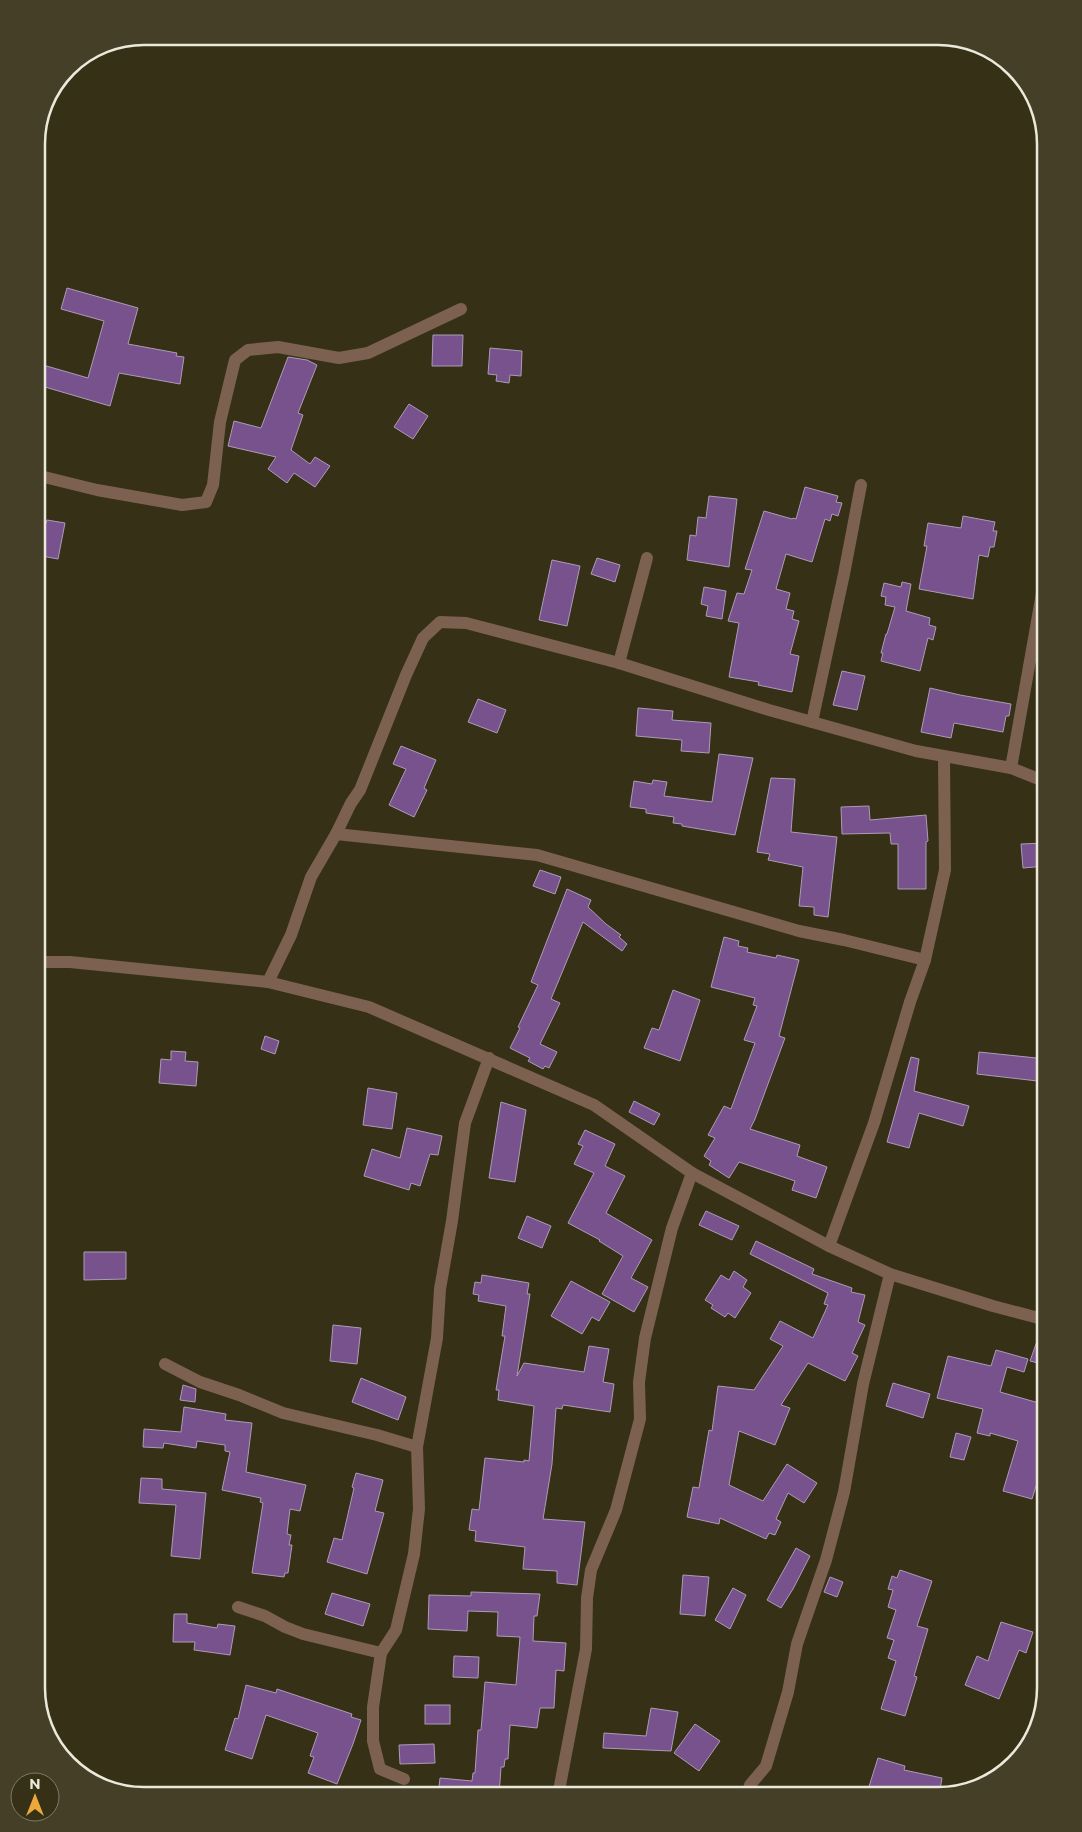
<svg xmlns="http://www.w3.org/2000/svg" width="1082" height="1832" font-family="Montserrat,sans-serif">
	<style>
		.building { fill: #78528c; stroke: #ac9cb6 }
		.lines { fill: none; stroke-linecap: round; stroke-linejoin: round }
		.minor { stroke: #7d6150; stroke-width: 12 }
		.rim { fill: none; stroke: #ebe9d9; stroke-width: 2.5 }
	</style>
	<rect width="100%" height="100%" fill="#353016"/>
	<!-- building -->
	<g class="building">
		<polygon points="67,288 138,308 128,344 177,353 176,356 184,357 180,384 119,373 110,406 38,385 43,365 88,378 104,321 61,309"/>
		<polygon points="433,335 463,335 462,366 432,366"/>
		<polygon points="490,348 522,351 521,376 510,375 509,383 496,381 497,375 488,374"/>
		<polygon points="288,357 307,360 317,365 298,413 303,415 291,450 310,464 315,457 330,466 315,487 294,473 287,483 268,469 276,457 228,446 234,421 261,428"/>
		<polygon points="409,404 428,416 413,439 394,427"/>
		<polygon points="805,487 838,496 836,502 842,503 838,516 832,514 830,521 825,519 812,562 786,554 776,589 790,593 786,609 794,611 792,619 799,621 790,654 799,656 792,692 758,685 759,682 729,677 739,623 728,621 737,593 744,594 752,570 745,569 764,511 792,519 793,518 796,519"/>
		<polygon points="709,496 737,499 729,567 687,560 690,535 696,536 698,517 706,518"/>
		<polygon points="963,516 995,522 993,531 997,531 994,547 990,547 988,557 979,555 973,599 919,589 927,546 924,546 928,523 961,528"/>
		<polygon points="47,520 65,523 58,559 36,555 36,540 40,525 45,526"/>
		<polygon points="597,558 620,565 615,582 591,574"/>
		<polygon points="552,560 580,566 567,626 539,620"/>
		<polygon points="902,582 911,584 906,611 930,618 929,625 936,627 933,640 928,638 920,671 881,661 883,653 881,653 886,634 887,634 895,607 885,605 886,597 881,596 884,583 901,587"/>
		<polygon points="704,587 726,591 722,619 706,616 708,606 701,604"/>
		<polygon points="842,671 865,676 857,710 833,705"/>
		<polygon points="930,688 960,695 1011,704 1009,716 1006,716 1003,732 954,723 951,738 921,732"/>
		<polygon points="478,699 506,710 497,733 468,722"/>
		<polygon points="638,708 673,711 672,720 711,723 709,753 681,751 682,740 636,736"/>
		<polygon points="401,746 436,760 424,788 427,790 414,817 389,805 406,769 393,764"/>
		<polygon points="719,754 753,758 735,835 682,826 682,824 673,823 674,817 646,813 646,809 630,807 634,781 652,784 653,780 667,782 664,796 712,802"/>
		<polygon points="771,778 795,779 791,832 837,837 828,917 814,915 814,907 799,906 803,867 768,860 770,854 757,852"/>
		<polygon points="869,806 870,820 926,815 928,841 926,842 926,889 898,889 898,844 891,844 890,833 842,834 841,807"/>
		<polygon points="1046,843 1046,866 1023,868 1021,844"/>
		<polygon points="540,870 561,877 555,894 533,886"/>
		<polygon points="567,889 591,900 588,907 606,924 621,935 619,937 627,944 622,951 583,922 551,999 560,1003 540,1044 557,1052 549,1068 545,1066 543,1069 528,1061 530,1058 510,1048 520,1028 518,1027 538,985 531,982"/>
		<polygon points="724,937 739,941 738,946 748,948 747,952 776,958 777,955 799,960 779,1036 785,1038 755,1119 750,1129 800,1145 797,1156 827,1167 816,1198 792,1190 795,1181 739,1162 729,1178 709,1165 711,1161 704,1156 715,1138 708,1135 724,1106 731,1109 755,1043 744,1040 757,1006 753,1005 755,998 711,987"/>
		<polygon points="673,990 700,1000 680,1061 644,1048 652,1028 659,1030"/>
		<polygon points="265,1036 279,1041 275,1054 261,1049"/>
		<polygon points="171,1051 186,1052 185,1061 198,1062 196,1086 159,1083 161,1059 171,1060"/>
		<polygon points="979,1052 1046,1059 1046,1082 977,1074"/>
		<polygon points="911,1057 919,1059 914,1091 969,1106 963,1126 919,1113 909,1148 887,1142"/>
		<polygon points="368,1088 397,1093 392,1129 363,1125"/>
		<polygon points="634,1101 660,1114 654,1125 629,1112"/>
		<polygon points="501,1102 526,1110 515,1182 489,1178"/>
		<polygon points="407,1128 442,1136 438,1155 430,1154 420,1186 411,1183 409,1190 364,1176 372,1149 400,1158"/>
		<polygon points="585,1130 615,1144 605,1166 625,1176 606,1213 652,1240 631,1278 648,1287 634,1312 602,1294 623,1256 599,1241 600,1240 568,1223 594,1173 574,1164 583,1146 578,1144"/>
		<polygon points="706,1211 739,1226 732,1240 699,1225"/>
		<polygon points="527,1216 551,1226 542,1248 518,1238"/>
		<polygon points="756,1241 814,1269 812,1274 852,1288 851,1292 865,1295 858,1322 865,1325 852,1353 858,1356 845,1381 808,1363 781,1405 790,1408 775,1445 739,1431 729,1485 763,1501 787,1464 817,1483 804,1503 788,1493 776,1519 781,1522 775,1535 769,1533 766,1539 720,1518 719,1524 687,1517 693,1487 699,1488 709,1430 712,1431 718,1386 754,1390 783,1346 770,1339 780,1321 813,1338 828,1305 824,1304 828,1293 750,1254"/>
		<polygon points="84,1252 126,1252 126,1279 84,1280"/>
		<polygon points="734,1271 747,1280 743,1287 751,1293 735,1318 728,1313 725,1317 711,1308 713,1305 705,1300 721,1275 729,1280"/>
		<polygon points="482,1275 529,1283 527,1294 530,1294 517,1376 524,1363 584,1372 589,1346 609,1349 603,1382 614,1384 610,1412 563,1405 562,1409 556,1408 552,1464 543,1519 585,1522 577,1585 557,1583 557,1571 523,1569 525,1547 475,1541 476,1531 469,1530 472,1509 479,1510 485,1458 524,1462 524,1460 529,1461 534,1406 498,1400 499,1390 496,1390 505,1336 502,1336 506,1306 478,1301 479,1295 473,1294 475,1282 481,1283"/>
		<polygon points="571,1281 610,1302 599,1321 592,1317 582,1334 551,1316"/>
		<polygon points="333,1325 361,1328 357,1364 330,1361"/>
		<polygon points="1042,1327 1046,1328 1046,1365 1030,1361"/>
		<polygon points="996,1350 1028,1359 1024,1372 1007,1367 1000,1392 1046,1405 1046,1473 1042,1484 1037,1483 1032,1499 1003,1491 1018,1441 990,1433 990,1436 977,1433 983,1409 937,1398 948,1356 991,1366"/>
		<polygon points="361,1378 406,1397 398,1420 352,1402"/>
		<polygon points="893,1383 930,1394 923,1418 886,1406"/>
		<polygon points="183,1385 196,1389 195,1402 180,1400"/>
		<polygon points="184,1407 226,1414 225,1420 252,1423 246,1472 306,1485 300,1511 290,1509 287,1534 291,1535 289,1545 292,1545 288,1573 285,1573 284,1577 252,1573 263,1503 260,1502 261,1498 222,1490 230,1452 225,1451 225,1445 197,1441 196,1448 164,1443 163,1448 143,1447 144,1429 181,1432"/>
		<polygon points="956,1433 971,1437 964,1460 950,1457"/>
		<polygon points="356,1473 383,1480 375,1511 384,1513 367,1574 327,1562 334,1538 342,1540 354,1488 352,1487"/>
		<polygon points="141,1478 162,1479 162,1489 206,1493 200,1559 171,1556 176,1505 139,1503"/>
		<polygon points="796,1548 810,1556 793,1589 781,1608 767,1600"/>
		<polygon points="900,1570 932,1581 917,1626 928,1629 914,1676 917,1677 905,1716 881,1709 896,1661 888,1658 894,1640 887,1638 896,1610 888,1607 893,1590 888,1589 892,1576 897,1578"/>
		<polygon points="683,1575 709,1577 705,1616 680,1614"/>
		<polygon points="830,1577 843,1582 837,1597 824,1592"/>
		<polygon points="733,1588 746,1595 730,1629 715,1620"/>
		<polygon points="471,1592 540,1594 537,1616 534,1616 533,1641 566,1643 564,1671 556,1670 554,1708 540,1708 537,1728 510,1725 508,1759 505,1759 504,1767 501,1767 499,1796 438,1796 440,1778 472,1781 473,1773 475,1773 478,1730 481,1730 485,1682 516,1685 520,1637 497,1636 498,1612 468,1611 467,1631 428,1629 429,1595 471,1596"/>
		<polygon points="332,1593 370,1604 363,1626 325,1614"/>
		<polygon points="174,1614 187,1614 187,1623 217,1628 218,1624 235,1626 230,1655 194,1650 195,1642 173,1642"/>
		<polygon points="1001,1622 1033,1632 1026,1653 1019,1650 999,1699 965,1685 977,1656 988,1661"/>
		<polygon points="454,1656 479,1657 478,1678 453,1677"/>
		<polygon points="246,1685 276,1693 277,1689 352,1714 351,1717 361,1720 353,1744 337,1784 308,1773 314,1757 310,1756 318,1733 266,1715 252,1759 225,1750 235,1718 238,1719"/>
		<rect x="425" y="1705" width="25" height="19"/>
		<polygon points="651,1708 678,1712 671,1751 603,1748 604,1733 646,1736"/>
		<polygon points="695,1724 720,1741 699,1771 674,1753"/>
		<polygon points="434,1744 435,1763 400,1764 399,1745"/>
		<polygon points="878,1758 905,1766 904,1770 942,1778 939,1796 866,1796"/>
	</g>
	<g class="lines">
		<!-- minor -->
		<g class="minor">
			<polyline points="36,475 97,490 182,505 206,502 213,485 220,422 235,360 248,350 278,347 339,358 368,353 461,309"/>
			<polyline points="619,663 647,558"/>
			<polyline points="812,722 844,574 861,485"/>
			<polyline points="1011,768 1042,593"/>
			<polyline points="336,834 537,855 799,931 844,940 925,960"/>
			<polyline points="36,962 70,962 268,982 369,1007 594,1105 692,1173 829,1246 890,1274 993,1306 1046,1320"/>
			<polyline points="268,982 291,935 311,877 336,834 351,803 360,790 406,675 423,638 440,622 466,623 619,663 769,710 916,751 1011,768 1046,782"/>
			<polyline points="829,1246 874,1123 910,1002 925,960 945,870 944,757"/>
			<polyline points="165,1364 200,1382 239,1395 283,1413 377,1435 417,1447"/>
			<polyline points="238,1607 265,1616 285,1627 303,1634 381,1653"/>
			<polyline points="404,1779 380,1769 373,1741 373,1707 381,1653 396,1630 414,1554 419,1509 417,1447 437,1338 440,1289 452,1221 465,1123 489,1058"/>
			<polyline points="558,1796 586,1649 587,1598 591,1570 616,1510 640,1419 639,1382 645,1338 672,1228 692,1173"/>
			<polyline points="747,1796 750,1785 766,1766 788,1692 797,1644 826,1560 844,1492 863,1384 890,1274"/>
		</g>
	</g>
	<!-- crop -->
	<path d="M0 0H1082V1832H0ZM144 45H938A99 99 0 0 1 1037 144V1688A99 99 0 0 1 938 1787H144A99 99 0 0 1 45 1688V144A99 99 0 0 1 144 45Z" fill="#443f26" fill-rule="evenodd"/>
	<path class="rim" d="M144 45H938A99 99 0 0 1 1037 144V1688A99 99 0 0 1 938 1787H144A99 99 0 0 1 45 1688V144A99 99 0 0 1 144 45Z"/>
	<!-- north arrow -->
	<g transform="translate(35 1797)"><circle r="24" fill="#353016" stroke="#7e7a64"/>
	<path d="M0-4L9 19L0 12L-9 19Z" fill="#eda83b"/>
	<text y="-8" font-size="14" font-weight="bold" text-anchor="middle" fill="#ebe9d9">N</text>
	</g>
</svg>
